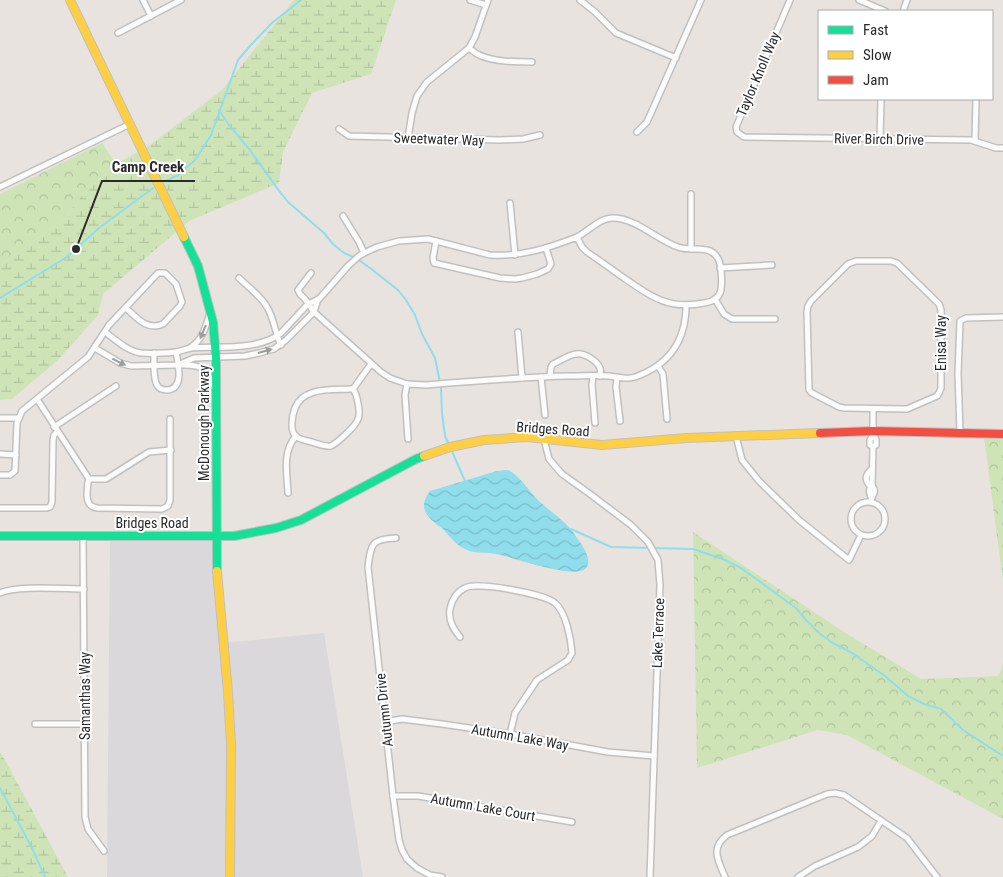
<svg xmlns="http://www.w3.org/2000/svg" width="1003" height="877" font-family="'Roboto Condensed',sans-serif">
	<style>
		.industrial { fill: #dbd8db }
		.forest { fill: url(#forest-crowns) }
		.wetland { fill: url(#wetland-marsh) }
		.water { fill: url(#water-waves) }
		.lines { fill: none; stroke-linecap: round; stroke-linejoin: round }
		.stream { stroke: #90ddec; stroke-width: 2 }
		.street-casing { stroke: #c1c0c1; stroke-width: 8 }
		.fast-casing { stroke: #c1c0c1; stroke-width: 10 }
		.slow-casing { stroke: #c1c0c1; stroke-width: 10 }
		.jam-casing { stroke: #c1c0c1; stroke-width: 10 }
		.street { stroke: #fcfbfa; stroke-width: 5 }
		.fast { stroke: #16e098; stroke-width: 8 }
		.slow { stroke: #ffcf43; stroke-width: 8 }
		.jam { stroke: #f24e42; stroke-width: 8 }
		.oneway { fill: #9e9d9c }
		.labels { text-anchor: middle; stroke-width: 4; stroke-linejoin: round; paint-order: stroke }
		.street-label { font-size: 14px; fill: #2a2a2a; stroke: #fff }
		.leader { fill: none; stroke: #2a2a2a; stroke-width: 2 }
		.callout-dot { fill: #2a2a2a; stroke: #fff; stroke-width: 2 }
		.callout-label { font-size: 15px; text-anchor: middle; font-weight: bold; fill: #2a2a2a; stroke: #fff; stroke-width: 4; stroke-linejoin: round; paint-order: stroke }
	</style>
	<defs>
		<pattern id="forest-crowns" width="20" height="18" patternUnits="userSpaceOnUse" patternTransform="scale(1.25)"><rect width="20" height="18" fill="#cee4b7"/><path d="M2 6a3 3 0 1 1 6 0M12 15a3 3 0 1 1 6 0" fill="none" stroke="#b1c49e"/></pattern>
		<pattern id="wetland-marsh" width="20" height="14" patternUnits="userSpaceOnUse" patternTransform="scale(1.25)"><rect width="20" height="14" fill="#cee4b7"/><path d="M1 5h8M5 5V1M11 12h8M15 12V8" fill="none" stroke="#b1c49e"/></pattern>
		<pattern id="water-waves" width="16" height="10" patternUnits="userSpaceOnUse" patternTransform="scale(1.25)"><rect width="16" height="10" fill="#90ddec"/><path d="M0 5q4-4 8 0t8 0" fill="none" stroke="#7cbecb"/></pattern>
	</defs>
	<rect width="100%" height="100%" fill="#e8e3df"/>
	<!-- industrial -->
	<polygon class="industrial" points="110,537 215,537 224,643 324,633 363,877 107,877"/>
	<!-- forest -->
	<g class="forest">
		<polygon points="102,143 116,164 84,193 65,218 0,266 0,194"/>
		<polygon points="984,438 1003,438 1003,581"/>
		<polygon points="693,532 844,632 921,679 999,676 1003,663 1003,819 847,735 818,730 697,768"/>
	</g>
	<!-- wetland -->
	<g class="wetland">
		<polygon points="294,0 396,0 371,74 312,93 283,152 279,183 189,221 103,294 98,315 58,360 12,399 0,400 0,266 65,218 84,193 116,164 150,145 222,90"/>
		<polygon points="0,752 5,760 68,877 0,877"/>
	</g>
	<!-- water -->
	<path class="water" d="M 508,470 C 520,476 527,489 537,499 C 550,512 565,520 575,535 C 580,542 595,561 585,569 C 573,579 513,558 497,554 C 486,552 477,554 467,550 C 457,546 451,538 444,530 C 441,527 438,526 435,523 C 423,513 420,504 430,491 L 497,471 Z"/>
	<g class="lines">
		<!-- stream -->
		<g class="stream">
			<polyline points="219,110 229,125 249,149 280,192 288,202 324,233 333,244 344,253 356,258 370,268 398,290 406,300 415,315 422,334 435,358 441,387 442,413 445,436 449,445"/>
			<polyline points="166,181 178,175 196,159 211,135 238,60 250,46 272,23 301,0"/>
			<polyline points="0,298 67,257 99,228 153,188"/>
			<polyline points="451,449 465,481"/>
			<polyline points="571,529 611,547 693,549 723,559 741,568 796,608 805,619 818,632 831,642 854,654 869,665 885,676 908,696 924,704 941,709 963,730 1003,756"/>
			<polyline points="0,788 32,848 45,877"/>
		</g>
		<defs>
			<g id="street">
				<polyline points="143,0 151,16"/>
				<polyline points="470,0 486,5"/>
				<polyline points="580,0 595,12 616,33 676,58"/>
				<polyline points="790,0 736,127 737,132 744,137 971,140 996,148 1003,148"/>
				<polyline points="859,0 885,11"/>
				<polyline points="903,11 907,0"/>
				<polyline points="118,33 181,0"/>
				<path d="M 469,48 C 472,50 475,53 479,55 C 495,62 515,62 532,62"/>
				<polyline points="339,129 349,136 500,140 523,139 540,135"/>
				<polyline points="637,132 647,122 701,0"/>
				<polyline points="408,138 412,113 417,96 427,82 469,48 475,37 488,0"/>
				<polyline points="880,139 881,99"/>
				<polyline points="975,141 976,99"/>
				<polyline points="0,187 130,124"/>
				<polyline points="691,194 691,249"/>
				<polyline points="510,203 515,255"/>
				<polyline points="343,216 359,242 364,253"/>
				<polyline points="436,241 433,258 434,263 500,278 515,279 522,278 537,274 548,269 551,264 546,248"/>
				<polygon points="856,261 891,261 897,263 939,304 941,310 941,388 939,393 937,396 907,409 844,408 839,407 812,393 809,390 807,312 808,306 811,301 848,264"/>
				<polyline points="720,268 772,265"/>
				<path d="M 311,273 L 298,290 L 300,294 L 305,299 L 314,312 L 381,372 L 390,378 L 407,384 L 426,385 C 474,381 522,377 570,376 C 583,376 596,375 609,376 C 618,377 626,380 635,377 C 669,365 686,341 686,305"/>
				<path d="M 239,278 C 248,287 261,296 267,307 C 274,318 275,333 281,345"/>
				<polyline points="715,299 724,314 732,319 775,319"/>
				<path d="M 105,332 C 116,340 127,351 141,353 C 151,354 166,353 176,352 C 181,351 186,349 191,348 C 220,346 258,351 281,333 L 308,304 L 319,299 L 348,266 L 359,256 L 364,253 L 377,247 L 399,241 L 428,239 L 436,241 L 490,255 C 520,257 549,248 577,237 L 582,247 L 587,252 C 599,260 611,269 624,278 C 651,297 669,310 704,303 C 711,302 719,299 721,290 C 722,283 722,263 717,257 C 709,244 690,252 678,247 C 657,240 636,218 613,218 C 599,218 589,231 577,237"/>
				<polyline points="518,332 522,378"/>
				<polyline points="95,348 120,363 131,366 178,365 194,358 245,356 259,353 274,349 286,340 314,312 318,299"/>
				<path d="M 190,348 C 204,338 205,328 210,313"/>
				<path d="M 154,353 C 154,361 153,379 157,385 C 159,389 163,390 167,390 C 185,389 178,363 176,352"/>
				<path d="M 181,365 C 204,364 207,370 215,389"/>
				<polyline points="658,366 663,374 667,419"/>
				<path d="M 550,376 L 551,367 L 553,364 C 560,361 568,355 576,354 C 584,352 597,361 600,368 C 601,371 600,373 600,376"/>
				<polyline points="593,376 592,385 595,423"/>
				<polyline points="541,377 545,415"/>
				<polyline points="617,378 616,387 620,421"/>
				<polyline points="407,384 405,395 408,439"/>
				<path d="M 350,389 L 353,389 C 357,394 361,413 358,419 C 356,426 337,443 331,446 C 325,447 318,444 312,442 C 307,441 301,440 297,437 C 289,432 292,416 295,408 C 303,387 331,390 350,389 Z"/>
				<polyline points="353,389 371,364"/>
				<polyline points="37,399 89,479 106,479 149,452 171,450"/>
				<polyline points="0,418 18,418"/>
				<polyline points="54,427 116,386"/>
				<polyline points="960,433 958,373 960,321 966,318 1003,317"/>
				<polyline points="736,436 742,460 759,481 799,520 849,560 861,535"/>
				<polyline points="544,439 549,459 562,474 590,494 631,525 648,542 658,560 660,585 650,877"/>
				<polyline points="873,447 870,445 870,440 873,435 873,409"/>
				<polyline points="0,454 16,455"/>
				<path d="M 0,475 L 10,475 L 15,471 L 17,423 L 22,411 L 88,357 L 109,325 L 158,273 L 165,273 L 176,284 L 182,302 L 180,306 L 163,324 C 147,331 137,318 126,308"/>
				<path d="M 89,479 L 88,482 C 87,493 84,506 97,508 L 162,509 L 168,506 L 170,500 L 170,419"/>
				<path d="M 871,487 C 864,480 865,475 872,469"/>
				<path d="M 288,493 C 287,473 282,452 296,436"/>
				<path d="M 872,498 C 868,493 869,489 872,485 L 873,447 L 876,445 L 876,439 L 873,435"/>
				<path d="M 871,500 C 873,493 877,493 872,485"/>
				<circle cx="868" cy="519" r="17"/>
				<polyline points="0,508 47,508 50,507 52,502 53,440 54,435 57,432"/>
				<polyline points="83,536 85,817 88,829 104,851"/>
				<path d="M 396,538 C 371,539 371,544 368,567 L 393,796 L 399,840 L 402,850 L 407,859 L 417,868 L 430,875 L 442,877"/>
				<path d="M 0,593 C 17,585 63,589 84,589"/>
				<path d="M 460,637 C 453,629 448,620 450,609 C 452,600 456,592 465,588 C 476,581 545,594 555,603 C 566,612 571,639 572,653 L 568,660 L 537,680 L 515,713 L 510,734"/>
				<polyline points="385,722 402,719 442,724 510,734 608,752 654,756"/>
				<polyline points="35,724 85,724"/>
				<polyline points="393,796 418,796 572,822"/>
				<path d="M 725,877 C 718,860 710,848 727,835 L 827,794 L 835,793 L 844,795 L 907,838 L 937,877"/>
				<polyline points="798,877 815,866 858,847 867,840 872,836 881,821"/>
			</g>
			<g id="fast">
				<polyline points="184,237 198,266 213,322 216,357 217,571"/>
				<polyline points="0,536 234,536 276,528 301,520 416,459 424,456"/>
			</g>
			<g id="slow">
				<polyline points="70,0 184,237"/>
				<polyline points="424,456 450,447 484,440 527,437 602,445 686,438 820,433"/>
				<polyline points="217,571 228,692 231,745 230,877"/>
			</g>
			<polyline id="jam" points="820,433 873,431 1003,434"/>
		</defs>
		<!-- street casing -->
		<use href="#street" class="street-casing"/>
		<!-- fast casing -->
		<use href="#fast" class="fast-casing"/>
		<!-- slow casing -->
		<use href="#slow" class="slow-casing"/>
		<!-- jam casing -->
		<use href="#jam" class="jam-casing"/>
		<!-- street -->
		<use href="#street" class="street"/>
		<!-- fast -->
		<use href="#fast" class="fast"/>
		<!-- slow -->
		<use href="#slow" class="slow"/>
		<!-- jam -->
		<use href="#jam" class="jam"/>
	</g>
	<!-- one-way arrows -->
	<defs><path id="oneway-solid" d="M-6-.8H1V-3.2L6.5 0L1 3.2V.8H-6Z" transform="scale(1.25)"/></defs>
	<g class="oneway">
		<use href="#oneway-solid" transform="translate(203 332) rotate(113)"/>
		<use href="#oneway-solid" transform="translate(265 351) rotate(-15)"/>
		<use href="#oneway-solid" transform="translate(119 362) rotate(26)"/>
	</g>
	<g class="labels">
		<!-- street labels -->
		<g class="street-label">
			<text transform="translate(758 74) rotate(-67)" y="5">Taylor Knoll Way</text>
			<text transform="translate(439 139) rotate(2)" y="5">Sweetwater Way</text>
			<text transform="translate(879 139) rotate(1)" y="5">River Birch Drive</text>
			<text transform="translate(941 343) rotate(-90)" y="5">Enisa Way</text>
			<text transform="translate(204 423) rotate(-90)" y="5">McDonough Parkway</text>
			<text transform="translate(553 429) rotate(4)" y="5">Bridges Road</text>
			<text x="152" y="528">Bridges Road</text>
			<text transform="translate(658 633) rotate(-88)" y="5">Lake Terrace</text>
			<text transform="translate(85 696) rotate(-90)" y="5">Samanthas Way</text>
			<text transform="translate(384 710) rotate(-96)" y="5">Autumn Drive</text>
			<text transform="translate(520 737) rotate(10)" y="5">Autumn Lake Way</text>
			<text transform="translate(483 807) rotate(10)" y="5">Autumn Lake Court</text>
		</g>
	</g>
	<!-- callouts -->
	<path class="leader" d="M76 249L102 181H195"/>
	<circle class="callout-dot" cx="76" cy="249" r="5"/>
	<g class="callout-label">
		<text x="148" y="172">Camp Creek</text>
	</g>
	<!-- legend -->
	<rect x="818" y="10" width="175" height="90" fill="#ffffff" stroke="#aaaaaa"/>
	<rect x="828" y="26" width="25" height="8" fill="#16e098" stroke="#aaaaaa"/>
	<text x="863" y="35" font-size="15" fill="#2a2a2a">Fast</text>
	<rect x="828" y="51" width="25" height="8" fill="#ffcf43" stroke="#aaaaaa"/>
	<text x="863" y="60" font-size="15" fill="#2a2a2a">Slow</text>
	<rect x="828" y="76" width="25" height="8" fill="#f24e42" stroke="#aaaaaa"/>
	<text x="863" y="85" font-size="15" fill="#2a2a2a">Jam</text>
</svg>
